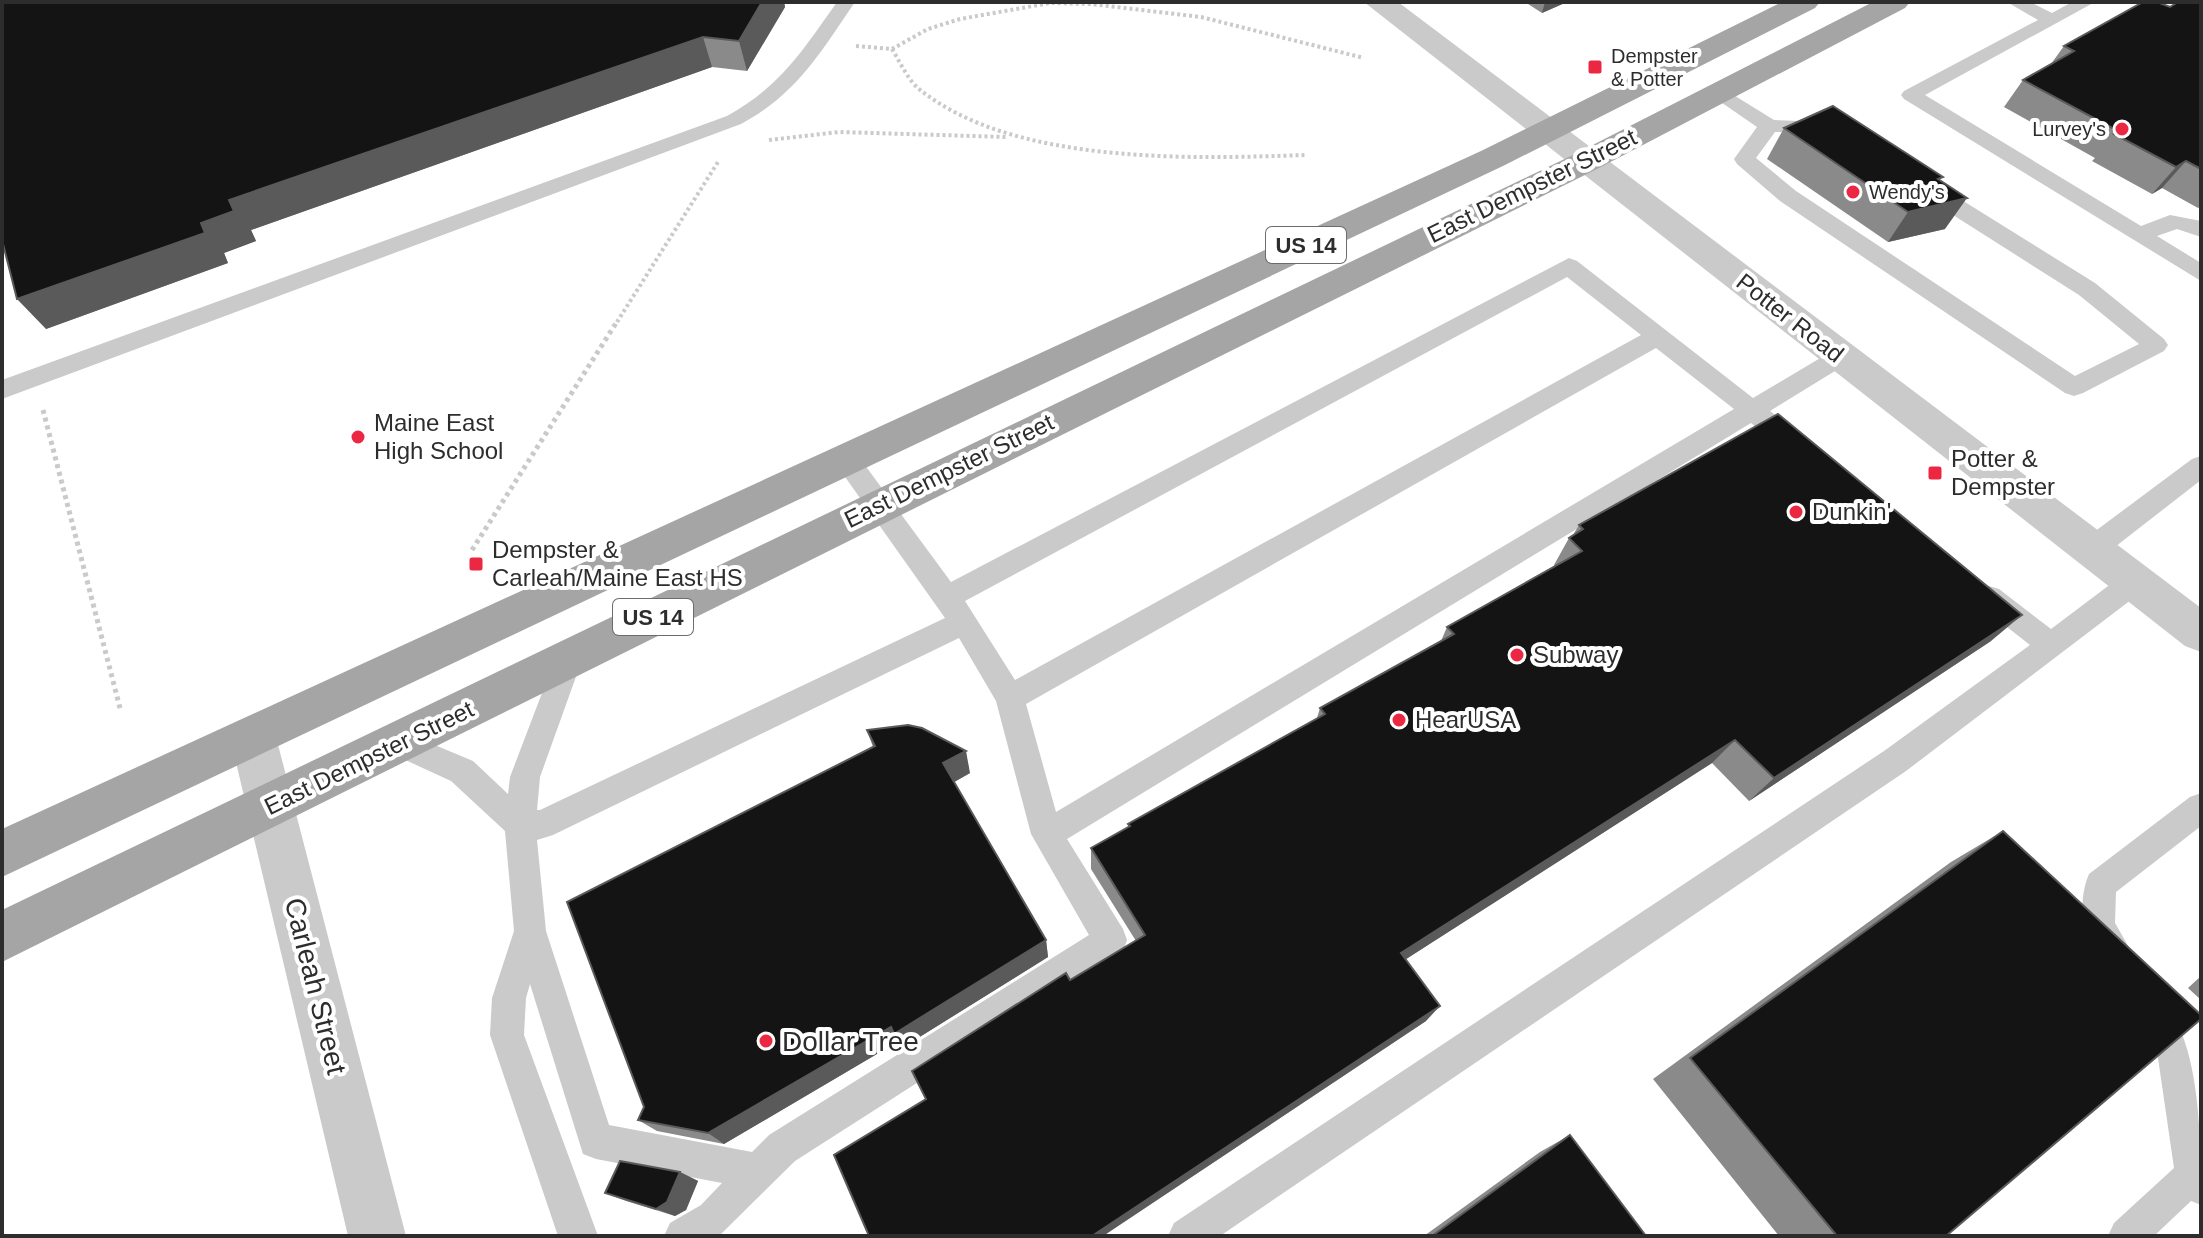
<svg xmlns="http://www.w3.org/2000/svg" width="2203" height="1238" font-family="Arial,sans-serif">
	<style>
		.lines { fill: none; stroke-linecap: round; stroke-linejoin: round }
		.path-far1 { stroke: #cacaca; stroke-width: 4; stroke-dasharray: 3 3; stroke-linecap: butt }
		.path { stroke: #cacaca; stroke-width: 5; stroke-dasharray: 4 4; stroke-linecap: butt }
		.service { fill: #cacaca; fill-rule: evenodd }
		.minor { fill: #cacaca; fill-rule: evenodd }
		.primary { fill: #a5a5a5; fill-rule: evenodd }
		.wall { fill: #8a8a8a }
		.shaded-wall { fill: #5a5a5a }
		.building { fill: #141414; stroke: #5a5a5a; stroke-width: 2 }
		.poi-dot { fill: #ec2742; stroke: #fff; stroke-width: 3 }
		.labels { text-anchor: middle; stroke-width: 8; stroke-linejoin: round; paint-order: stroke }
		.far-poi-label { font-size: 20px; fill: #2d2d2d; stroke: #fff; text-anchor: start }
		.shield { fill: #fff; stroke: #6c6c6c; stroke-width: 2 }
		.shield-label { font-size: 22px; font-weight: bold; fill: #2d2d2d }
		.street-label { font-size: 24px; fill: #2d2d2d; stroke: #fff }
		.poi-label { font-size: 24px; fill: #2d2d2d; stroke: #fff; text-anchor: start }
		.near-street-label { font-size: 28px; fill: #2d2d2d; stroke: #fff }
		.near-poi-label { font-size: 28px; fill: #2d2d2d; stroke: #fff; text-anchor: start }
	</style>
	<rect width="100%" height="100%" fill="#fff"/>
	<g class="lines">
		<!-- path-far1 -->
		<g class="path-far1">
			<polyline points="856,46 892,49 928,29 960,19 1050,3 1091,4 1201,17 1364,58"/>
			<path d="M 892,49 C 900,62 908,80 919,89 C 1013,165 1191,159 1306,155"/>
			<polyline points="769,140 839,132 1006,137"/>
			<polyline points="617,322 718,162"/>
		</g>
		<!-- path -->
		<g class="path">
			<polyline points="43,410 121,712"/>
			<polyline points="472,550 618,320"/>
		</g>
		<!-- service -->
		<g class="service">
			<path d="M 837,2 L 855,2 C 820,53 797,94 741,124 L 2,399 L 2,380 L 727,116 C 780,87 803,50 837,2 Z"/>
			<polygon points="2007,2 2030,2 2052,13 2072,2 2095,2 1925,95 2141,226 2170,215 2201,221 2201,237 2177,229 2157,236 2201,263 2201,281 1904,99 1901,95 1904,91 2038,20"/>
			<polygon points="1719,86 1774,120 1832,122 1835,126 1832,130 1825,132 1775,132 1756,158 1796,191 2075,376 2139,344 2079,295 1920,194 1917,189 1920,184 1936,184 2095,283 2164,339 2168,345 2164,351 2083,393 2074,396 2065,393 1780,201 1737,164 1734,159 1757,127 1712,96 1709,92 1712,88"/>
			<path d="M 1569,258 L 1577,261 L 1753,398 L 1832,351 L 1840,348 L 1848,351 L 1852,357 L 1848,363 L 1770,411 L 1805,438 L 1809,445 L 1805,452 C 1785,458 1766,435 1751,423 L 1067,839 L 1123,929 L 1127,940 L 1123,951 L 795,1161 L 719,1236 L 664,1236 L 670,1223 L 701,1205 L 722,1183 L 596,1159 L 583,1154 L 530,984 L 526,998 L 524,1035 L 598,1236 L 558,1236 L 490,1035 L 492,998 L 514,931 L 505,831 L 451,781 L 388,752 L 384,743 L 388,734 L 399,730 L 473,761 L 508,794 L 510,777 L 558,651 L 568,648 L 578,651 L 582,660 L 540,777 L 537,810 L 540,810 L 945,618 L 838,467 L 834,460 L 838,453 L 847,450 L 856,453 L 951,582 ZM 1567,277 L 1641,335 L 1015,680 L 965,601 ZM 1656,348 L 1734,409 L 1056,812 L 1026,704 ZM 959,638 L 996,701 L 1031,834 L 1089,935 L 769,1135 L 752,1152 L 609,1125 L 546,931 L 537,840 L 553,835 Z"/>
			<polygon points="2201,456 2201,480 2102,557 2092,560 2082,557 2079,549 2082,541 2192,459"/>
			<polygon points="2134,571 2144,574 2148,582 2144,590 1906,771 1220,1236 1168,1236 1174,1223 1884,751 2030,645 1979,605 1975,597 1979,589 1989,586 1999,589 2051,629 2124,574"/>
			<path d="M 2201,793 L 2201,826 L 2116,892 L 2115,923 L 2131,951 L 2126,963 L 2114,967 C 2081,954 2076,904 2089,874 L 2190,797 Z"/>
			<path d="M 2152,997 C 2203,1021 2201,1153 2201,1205 L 2191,1201 L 2154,1236 L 2108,1236 L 2114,1223 L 2174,1168 L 2158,1058 L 2135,1014 L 2140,1002 Z"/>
		</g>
		<!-- minor -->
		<g class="minor">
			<polygon points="1364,2 1398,2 2201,608 2201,652 2185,646"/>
			<polygon points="253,716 270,722 276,737 406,1236 348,1236 230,737 236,722"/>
		</g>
		<!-- primary -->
		<g class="primary">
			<polygon points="1782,2 1820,2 1815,8 1505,165 2,877 2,829 1481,151"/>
			<polygon points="1873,2 1910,2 1905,8 1599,168 2,962 2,910 1575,154"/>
		</g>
	</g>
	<!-- wall -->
	<g class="wall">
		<polygon points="2,2 784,2 785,7 747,71 712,67 251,230 256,241 224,253 228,263 46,329"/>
		<polygon points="1525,2 1567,2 1542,13"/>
		<polygon points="2201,2 2201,206 2198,208 2162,188 2152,194 2092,161 2095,158 2004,107 2023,80 2051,64 2064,46 2170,7"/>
		<polygon points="1784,128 1940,181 1945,229 1888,242 1767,159"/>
		<polygon points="1579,525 1991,641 1749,801 1712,763 1406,959 1426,1021 1103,1236 869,1236 926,1099 1070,980 1136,941 1091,869 1091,848 1128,827 1128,824 1317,718 1320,708 1441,641 1447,627 1554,566 1554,565 1569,538 1573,535"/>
		<polygon points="867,730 970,773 954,782 1046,940 1048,957 902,1048 899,1041 724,1144 657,1131 638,1120 873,747"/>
		<polygon points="2003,831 1946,1236 1779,1236 1653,1079 1951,862"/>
		<polygon points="2201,976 2201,1000 2188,988"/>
		<polygon points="1570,1135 1646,1236 1424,1236 1540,1152"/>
		<polygon points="680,1172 698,1181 686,1210 675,1216 626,1201 605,1193"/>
	</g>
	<!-- shaded-wall -->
	<g class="shaded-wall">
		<polygon points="762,2 784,2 785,7 747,71 739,41"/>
		<polygon points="1545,2 1567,2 1542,13"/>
		<polygon points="703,37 712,67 251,230 256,241 224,253 228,263 46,329 17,299 201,223 229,200"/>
		<polygon points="2186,161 2162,188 2152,194 2176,167"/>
		<polygon points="1967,198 1945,229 1888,242 1908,212"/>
		<polygon points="2022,615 1991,641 1749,801 1774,778"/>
		<polygon points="1735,740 1712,763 1389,970 1401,953"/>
		<polygon points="966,751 970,773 949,785 943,763"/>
		<polygon points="1046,940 1048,957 902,1048 899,1041 724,1144 708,1133 891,1027"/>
		<polygon points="1440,1006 1426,1021 1103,1236 1092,1236"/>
		<polygon points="680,1172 698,1181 686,1210 675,1216 656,1209"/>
	</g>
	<!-- building -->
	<g class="building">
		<polygon points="2,2 762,2 739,41 703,37 229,200 234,211 201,223 205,233 17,299 2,240"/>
		<polygon points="2143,2 2157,2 2170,7 2178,2 2201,2 2201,169 2186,161 2176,167 2114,134 2118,131 2023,80 2074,51 2064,46"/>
		<polygon points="1833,106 1943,177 1938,179 1967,198 1908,212 1784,128"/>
		<polygon points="1778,414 2022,615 1774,778 1735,740 1401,953 1440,1006 1092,1236 869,1236 834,1155 926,1099 912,1071 1066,973 1070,980 1145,935 1091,848 1130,826 1128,824 1325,714 1320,708 1454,634 1447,627 1582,551 1569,538 1583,529 1579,525"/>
		<polygon points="908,725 922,728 966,751 943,763 1046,940 894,1034 891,1027 708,1133 638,1120 644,1107 567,902 875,746 867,730"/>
		<polygon points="2003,831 2201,1015 2201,1019 1946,1236 1837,1236 1690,1058"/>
		<polygon points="1570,1135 1646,1236 1432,1236"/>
		<polygon points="620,1161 680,1172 667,1202 656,1209 605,1193"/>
	</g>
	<!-- markers -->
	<g class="poi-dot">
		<rect x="1587" y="59" width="16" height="16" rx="4"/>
		<circle cx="2122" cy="129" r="8"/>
		<circle cx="1853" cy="192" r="8"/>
		<circle cx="358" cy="437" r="8"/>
		<rect x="1927" y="465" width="16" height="16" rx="4"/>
		<circle cx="1796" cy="512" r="8"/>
		<rect x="468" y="556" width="16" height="16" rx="4"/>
		<circle cx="1517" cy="655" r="8"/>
		<circle cx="1399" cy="720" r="8"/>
		<circle cx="766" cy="1041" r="8"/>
	</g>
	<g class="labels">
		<!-- far-poi labels -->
		<g class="far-poi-label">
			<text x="1611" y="63">Dempster<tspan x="1611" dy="23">&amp; Potter</tspan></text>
			<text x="2106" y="136" text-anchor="end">Lurvey's</text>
			<text x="1869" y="199">Wendy's</text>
		</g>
		<!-- shield labels -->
		<g class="shield">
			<rect x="1266" y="227" width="80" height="36" rx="6"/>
			<rect x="613" y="599" width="80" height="36" rx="6"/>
		</g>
		<g class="shield-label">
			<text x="1306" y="253">US 14</text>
			<text x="653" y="625">US 14</text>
		</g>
		<!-- street labels -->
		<g class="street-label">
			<text transform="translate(1532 186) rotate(-26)" y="8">East Dempster Street</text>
			<text transform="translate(1790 318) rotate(38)" y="8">Potter Road</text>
			<text transform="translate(949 471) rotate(-26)" y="8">East Dempster Street</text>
			<text transform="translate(369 758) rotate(-26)" y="8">East Dempster Street</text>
		</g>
		<!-- poi labels -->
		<g class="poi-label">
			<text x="374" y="431">Maine East<tspan x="374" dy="28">High School</tspan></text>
			<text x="1951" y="467">Potter &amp;<tspan x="1951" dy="28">Dempster</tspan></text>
			<text x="1812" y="520">Dunkin'</text>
			<text x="492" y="558">Dempster &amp;<tspan x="492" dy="28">Carleah/Maine East HS</tspan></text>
			<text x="1533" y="663">Subway</text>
			<text x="1415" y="728">HearUSA</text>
		</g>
		<!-- near-street labels -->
		<g class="near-street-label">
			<text transform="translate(316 986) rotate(76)" y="10">Carleah Street</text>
		</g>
		<!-- near-poi labels -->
		<g class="near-poi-label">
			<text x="782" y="1051">Dollar Tree</text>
		</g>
	</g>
	<!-- border -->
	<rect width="2203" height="1238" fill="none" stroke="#2d2d2d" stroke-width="8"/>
</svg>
